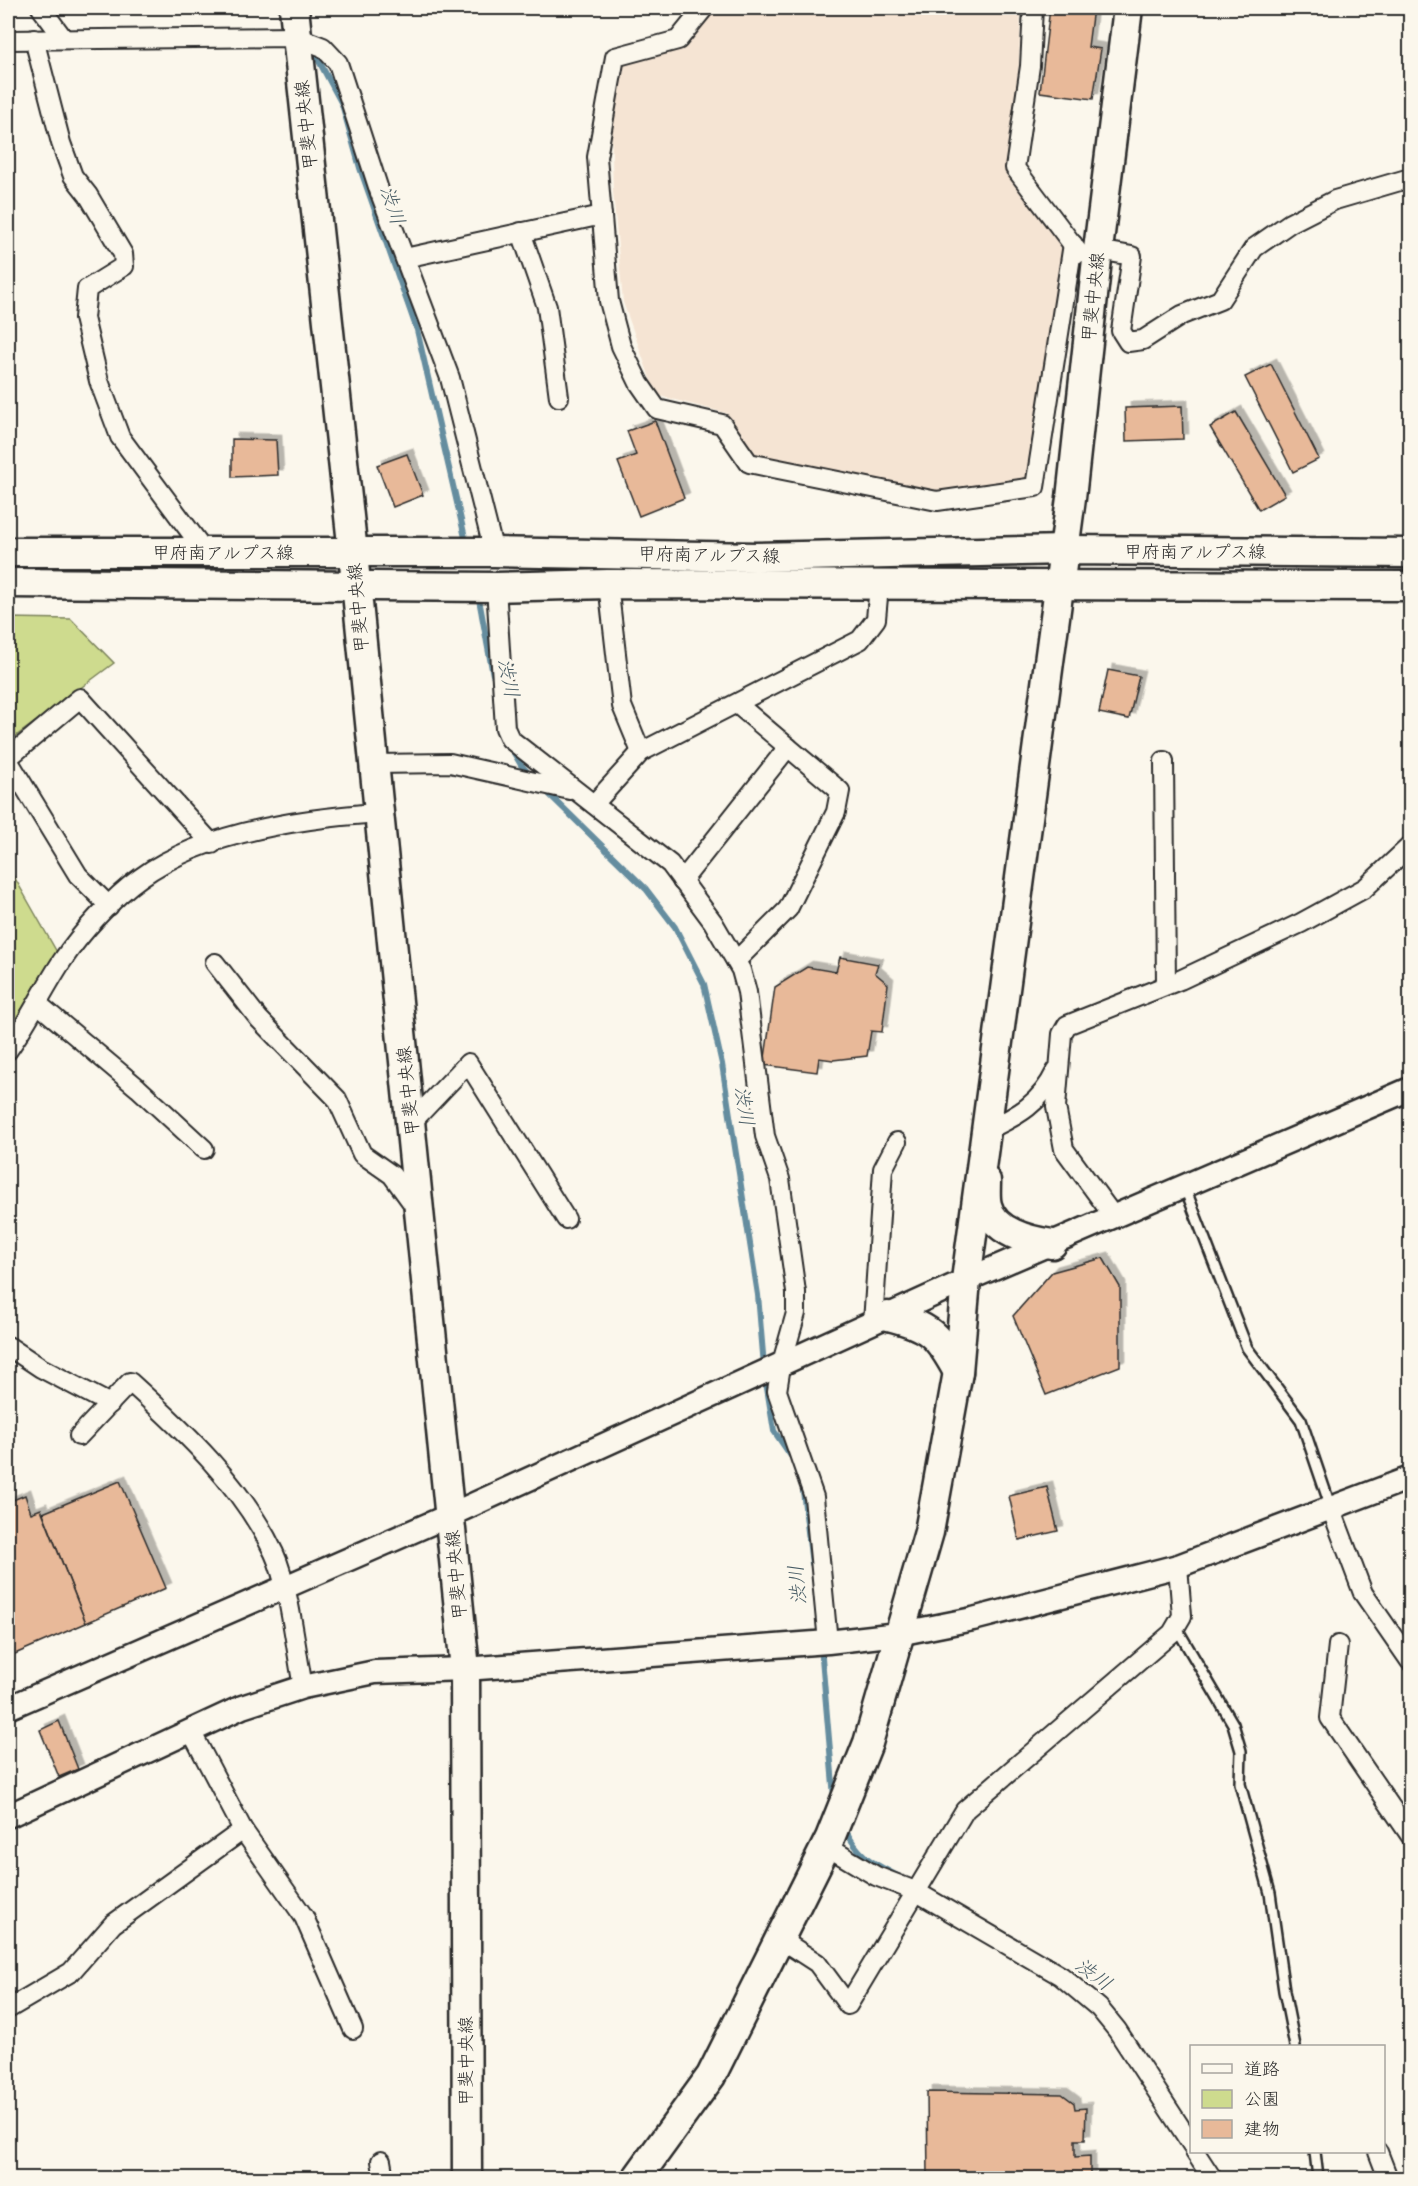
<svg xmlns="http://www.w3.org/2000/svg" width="1418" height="2186" font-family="Mali,'Klee One',sans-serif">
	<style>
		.built { fill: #f5e4d3 }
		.green { fill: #cedb8e; stroke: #7c835c; stroke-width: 1.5 }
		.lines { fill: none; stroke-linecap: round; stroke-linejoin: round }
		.stream { stroke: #658d9f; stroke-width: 6 }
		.building { fill: #e8b999; stroke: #2b2b2b; stroke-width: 1.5; filter: url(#shadow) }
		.service-casing { stroke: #2b2b2b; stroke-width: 14 }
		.minor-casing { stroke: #2b2b2b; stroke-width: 22 }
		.tertiary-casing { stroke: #2b2b2b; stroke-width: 27 }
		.primary-casing { stroke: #2b2b2b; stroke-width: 33 }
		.service { stroke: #fbf7ec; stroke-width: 9 }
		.minor { stroke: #fbf7ec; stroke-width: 18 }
		.tertiary { stroke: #fbf7ec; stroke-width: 22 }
		.primary { stroke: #fbf7ec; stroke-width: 28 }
		.labels { text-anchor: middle; stroke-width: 6; stroke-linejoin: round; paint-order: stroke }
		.street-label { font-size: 18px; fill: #2b2b2b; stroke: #fbf7ec }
		.water-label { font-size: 20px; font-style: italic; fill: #485c65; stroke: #fbf7ec }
	</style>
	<defs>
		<filter id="shadow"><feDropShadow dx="5.5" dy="-5.5" stdDeviation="0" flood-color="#0004"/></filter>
	</defs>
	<rect width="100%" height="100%" fill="#fbf7ec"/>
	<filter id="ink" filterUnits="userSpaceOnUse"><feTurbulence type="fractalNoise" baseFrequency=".0167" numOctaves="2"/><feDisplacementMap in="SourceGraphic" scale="12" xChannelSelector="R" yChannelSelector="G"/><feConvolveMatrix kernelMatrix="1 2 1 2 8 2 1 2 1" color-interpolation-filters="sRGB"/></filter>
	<g filter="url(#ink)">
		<!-- built -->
		<polygon class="built" points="716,8 1021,8 1019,65 1006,169 1064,251 1027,484 939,494 757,456 726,413 656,395 623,302 613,191 611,121 625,59 685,46"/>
		<!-- green -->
		<g class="green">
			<polygon points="8,618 71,619 114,663 8,742"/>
			<polygon points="8,866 58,954 8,1040"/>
		</g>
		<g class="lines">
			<!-- stream -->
			<g class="stream">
				<polyline points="312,48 342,104 360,168 417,330 467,546"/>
				<polyline points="478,594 493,675"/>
				<polyline points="511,748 521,765 531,776"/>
				<polyline points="545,790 646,889 675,927 704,984 722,1064 758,1295 764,1366"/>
				<polyline points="765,1376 774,1431 791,1456"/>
				<polyline points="803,1491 812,1564"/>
				<polyline points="821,1646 834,1797"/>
				<path d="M 845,1829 C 859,1857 871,1862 898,1876"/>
			</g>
		</g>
		<!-- building -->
		<g class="building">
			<polygon points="1050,8 1093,8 1088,47 1101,49 1093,99 1040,92"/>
			<polygon points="1271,364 1319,459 1293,472 1245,377"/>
			<polygon points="1182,406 1183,439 1126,441 1125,408"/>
			<polygon points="1236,412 1285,495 1259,510 1210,427"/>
			<polygon points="655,421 684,498 639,516 618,462 636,455 627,431"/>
			<polygon points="232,439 276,440 278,475 232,477"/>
			<polygon points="407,454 423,495 393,507 377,465"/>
			<polygon points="1108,670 1139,676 1129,719 1099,713"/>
			<polygon points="840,957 878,964 875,973 888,984 882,1032 871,1031 867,1056 833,1060 819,1058 817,1072 764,1065 775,987 807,967 836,972"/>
			<polygon points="1103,1258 1120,1287 1120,1366 1046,1395 1013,1316 1052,1272"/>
			<polygon points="120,1481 166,1588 86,1623 43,1513"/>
			<polygon points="1047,1487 1058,1531 1019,1540 1009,1496"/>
			<polygon points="25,1495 31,1513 41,1509 86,1623 8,1657 8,1502"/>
			<polygon points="59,1721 78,1769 59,1777 40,1730"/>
			<polygon points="927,2092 1062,2094 1074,2103 1075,2109 1086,2108 1085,2140 1075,2140 1075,2157 1090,2156 1090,2178 928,2178"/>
		</g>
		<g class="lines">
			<defs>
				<g id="service">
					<polyline points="1185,1188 1247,1348 1301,1420 1331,1508"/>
					<polyline points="1176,1627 1233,1724 1241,1751 1240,1784 1270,1893 1284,1991 1295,2046"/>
					<polyline points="1315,2152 1318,2178"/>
				</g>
				<g id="minor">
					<polyline points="41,8 64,39"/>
					<polyline points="704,8 678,40 615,57 597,157 609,301 621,346 639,383 657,409 722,424 749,463 937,501 1035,487 1073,244"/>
					<polyline points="1033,8 1030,66 1015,168 1079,253"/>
					<polyline points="34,39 61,143 73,176 88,195 123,254 124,266 87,289 84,318 99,381 120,437 206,553"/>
					<polyline points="8,40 297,37 323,47 338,63 380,193 450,378 494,552"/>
					<polyline points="521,232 547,307 559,397"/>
					<polyline points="1098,250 1132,256 1121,331 1128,342 1143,340 1182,315 1220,300 1254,248 1290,223 1335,200 1410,178"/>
					<polyline points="405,258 602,215"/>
					<polyline points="608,584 622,706 641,752"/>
					<polyline points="496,587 505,728 510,739 670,864 713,922 741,970 747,992 765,1136 780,1179 796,1292 796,1313 781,1366 777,1391 814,1497 828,1642"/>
					<polyline points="8,758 80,698 212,844"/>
					<polyline points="8,760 78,875 109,906"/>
					<polyline points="1164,761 1166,985"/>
					<polyline points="374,764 450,763 570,790"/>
					<polyline points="594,804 641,752 860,640 876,619 879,586"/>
					<polyline points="682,881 788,747"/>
					<polyline points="736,961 788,909 836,812 840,791 737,704"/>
					<polyline points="215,963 259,1019 337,1099 362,1154 392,1175 416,1208"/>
					<polyline points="38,1004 138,1088 204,1149"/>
					<path d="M 8,1050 C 28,1022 43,990 62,961 C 80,934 113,897 140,878 C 203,832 303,818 379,813"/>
					<polyline points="411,1123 468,1063 566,1219"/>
					<path d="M 987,1130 C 1018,1116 1041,1103 1056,1071"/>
					<polyline points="1114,1217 1064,1149 1056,1107 1062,1034 1067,1025 1180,980 1301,923 1365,888 1410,846"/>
					<polyline points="873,1323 883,1169 897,1142"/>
					<polyline points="8,1346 41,1368 110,1404"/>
					<path d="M 79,1436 L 130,1382 C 184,1431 242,1485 274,1553 C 289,1585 296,1650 303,1687"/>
					<polyline points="1331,1508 1363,1593 1410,1661"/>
					<polyline points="1338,1645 1330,1718 1410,1835"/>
					<polyline points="191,1731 243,1830 304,1917 353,2029"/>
					<polyline points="826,1846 876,1876 915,1891 1061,1976 1099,2008 1117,2030 1192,2145"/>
					<polyline points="780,1939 817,1963 848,2005 965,1810 1172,1633 1182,1616 1178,1566"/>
					<polyline points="8,2009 71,1972 113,1924 243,1830"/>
					<polyline points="1195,2152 1212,2178"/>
					<polyline points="1378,2152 1388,2178"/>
					<polyline points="381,2161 384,2178"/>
				</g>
				<g id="tertiary">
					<polyline points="8,1708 450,1515 966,1280 1410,1089"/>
					<polyline points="8,1816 242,1707 303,1687 375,1672 465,1669 828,1642 898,1634 973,1619 1178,1566 1410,1478"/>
				</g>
				<g id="primary">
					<polyline points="294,8 353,553 465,1669 467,2178"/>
					<polyline points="8,552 494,552 756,557 1065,550 1410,553"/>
					<polyline points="8,583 496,587 608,584 1410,586"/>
					<path d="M 986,1181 C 986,1189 985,1198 987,1205 C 993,1232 1029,1241 1052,1244"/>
					<path d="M 888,1316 C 930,1326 938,1335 958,1372"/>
					<polyline points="637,2178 711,2076 830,1838 868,1743 929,1532 958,1372 966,1280 1071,498 1098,250 1128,8"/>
				</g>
			</defs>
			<!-- service casing -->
			<use href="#service" class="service-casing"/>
			<!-- minor casing -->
			<use href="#minor" class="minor-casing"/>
			<!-- tertiary casing -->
			<use href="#tertiary" class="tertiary-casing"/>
			<!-- primary casing -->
			<use href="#primary" class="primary-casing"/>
			<!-- service -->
			<use href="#service" class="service"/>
			<!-- minor -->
			<use href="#minor" class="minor"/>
			<!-- tertiary -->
			<use href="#tertiary" class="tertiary"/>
			<!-- primary -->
			<use href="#primary" class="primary"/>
		</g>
	</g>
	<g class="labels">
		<!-- street labels -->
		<g class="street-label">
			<text transform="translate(306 125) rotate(-96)" y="6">甲斐中央線</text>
			<text transform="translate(1093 297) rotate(-84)" y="6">甲斐中央線</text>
			<text x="1195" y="558">甲府南アルプス線</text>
			<text x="223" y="559">甲府南アルプス線</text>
			<text transform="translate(709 555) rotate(1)" y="6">甲府南アルプス線</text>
			<text transform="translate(358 608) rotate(-95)" y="6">甲斐中央線</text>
			<text transform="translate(408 1091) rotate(-96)" y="6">甲斐中央線</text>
			<text transform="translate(456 1575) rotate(-95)" y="6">甲斐中央線</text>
			<text transform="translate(466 2061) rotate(-90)" y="6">甲斐中央線</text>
		</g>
		<!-- water labels -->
		<g class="water-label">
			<text transform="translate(393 205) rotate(72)" y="7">渋川</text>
			<text transform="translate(509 678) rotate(79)" y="7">渋川</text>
			<text transform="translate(745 1106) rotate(82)" y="7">渋川</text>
			<text transform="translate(797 1585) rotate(-96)" y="7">渋川</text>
			<text transform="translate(1094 1974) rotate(37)" y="7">渋川</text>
		</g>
	</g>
	<!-- margin -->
	<rect width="1418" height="2186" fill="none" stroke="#fbf7ec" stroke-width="30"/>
	<rect x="15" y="15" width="1388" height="2156" fill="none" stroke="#2b2b2b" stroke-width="2" filter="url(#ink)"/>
	<!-- legend -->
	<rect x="1190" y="2045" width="195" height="108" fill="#fbf7ec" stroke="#a8a59f" stroke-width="1.5"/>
	<rect x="1202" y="2064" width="30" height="9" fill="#fbf7ec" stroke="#a8a59f" stroke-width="1.5"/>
	<text x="1244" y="2075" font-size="18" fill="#2b2b2b">道路</text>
	<rect x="1202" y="2090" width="30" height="18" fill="#cedb8e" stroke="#a8a59f" stroke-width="1.5"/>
	<text x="1244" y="2105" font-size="18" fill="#2b2b2b">公園</text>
	<rect x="1202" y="2120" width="30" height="18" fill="#e8b999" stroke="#a8a59f" stroke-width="1.5"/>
	<text x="1244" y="2135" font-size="18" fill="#2b2b2b">建物</text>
</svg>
